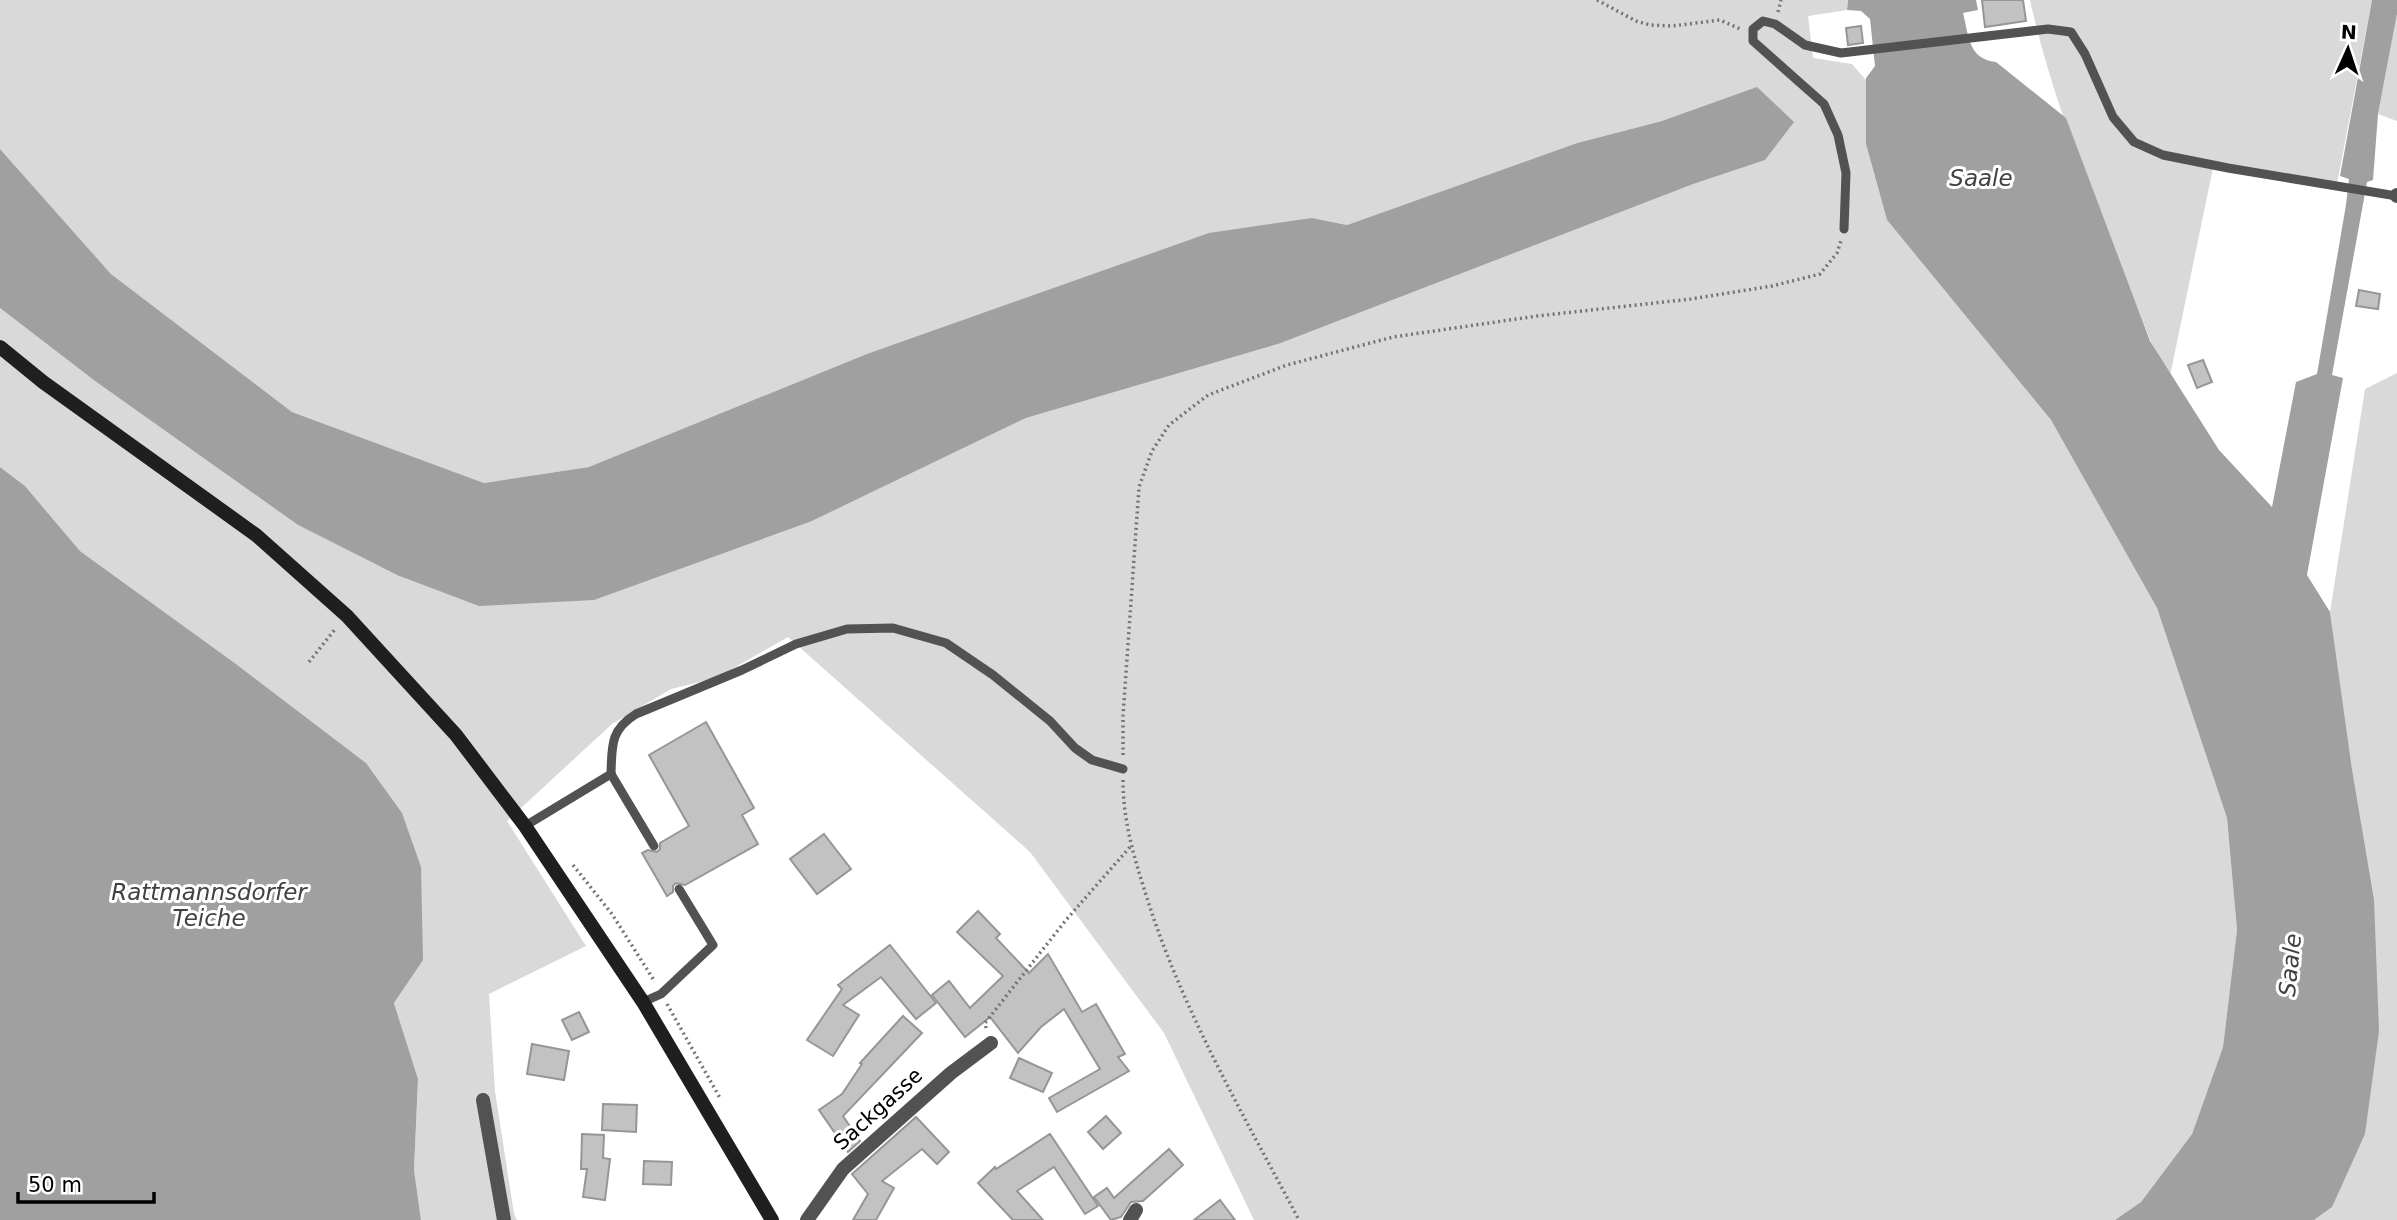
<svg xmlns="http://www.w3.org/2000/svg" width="2397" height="1220" font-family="'DejaVu Sans',sans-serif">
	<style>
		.green { fill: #d9d9d9 }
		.water { fill: #a0a0a0 }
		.building { fill: #c2c2c2; stroke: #969696; stroke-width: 2 }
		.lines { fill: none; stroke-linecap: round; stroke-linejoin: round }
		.path { stroke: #747474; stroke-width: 3.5; stroke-dasharray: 2 3.5; stroke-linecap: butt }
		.service { stroke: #525252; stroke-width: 9 }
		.minor { stroke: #525252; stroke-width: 14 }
		.secondary { stroke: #1f1f1f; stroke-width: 14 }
		.labels { text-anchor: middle; stroke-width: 6; stroke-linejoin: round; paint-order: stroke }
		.street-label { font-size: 21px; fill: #000; stroke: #fff }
		.water-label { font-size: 23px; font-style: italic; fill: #414141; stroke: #fff }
	</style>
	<rect width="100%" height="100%" fill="#fff"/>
	<!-- green -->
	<g class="green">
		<polygon points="0,0 1848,0 1847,10 1808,16 1813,58 1852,64 1866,80 1866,144 1887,220 2051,420 2157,608 2227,818 2237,930 2223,1047 2192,1134 2141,1202 2115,1220 1254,1220 1164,1033 1030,852 788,637 716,678 671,689 612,724 507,821 586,946 489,994 495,1091 514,1214 517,1220 421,1220 414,1170 418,1079 394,1003 423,959 366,763 236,664 80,551 25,486 0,467 0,308 95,381 298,525 397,575 812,521 1026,418 1278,344 1662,121 1577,143 1347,225 1312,218 589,467 484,483 292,412 111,274 0,149"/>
		<path d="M 2030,0 L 2372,0 L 2337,184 L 2213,168 L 2170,376 L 2151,342 C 2107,230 2056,118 2030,0 Z"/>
		<polygon points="2397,14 2397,121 2378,114"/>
		<polygon points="2397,373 2397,1220 2314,1220 2332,1207 2374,898 2352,769 2330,612 2365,389"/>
	</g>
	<!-- water -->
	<g class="water">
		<path d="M 1848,0 L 1976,0 L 1978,10 L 1963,13 C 1969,36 1968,59 1996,62 L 2066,118 L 2150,341 L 2219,450 L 2272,507 L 2296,382 L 2317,374 L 2346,205 L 2349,179 L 2340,176 L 2372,0 L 2397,0 L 2397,14 L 2378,114 L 2373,180 L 2367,182 L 2332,375 L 2343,378 L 2307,575 L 2330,612 L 2352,769 L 2374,899 L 2379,1031 L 2365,1134 L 2332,1207 L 2314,1220 L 2115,1220 L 2141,1202 L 2192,1134 L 2223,1047 L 2237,930 L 2227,818 L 2157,608 L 2051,420 L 1887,220 L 1866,144 L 1866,78 L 1875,66 L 1870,19 L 1861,11 L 1847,10 Z"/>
		<polygon points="1757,87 1794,122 1765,160 1693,184 1278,344 1026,418 812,521 594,600 479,606 397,575 298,525 95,381 0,308 0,149 111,274 292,412 484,483 589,467 867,354 1209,233 1312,218 1347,225 1577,143 1662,121"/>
		<polygon points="0,467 25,486 80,551 236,664 366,763 402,813 421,867 423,960 394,1003 418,1079 414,1170 421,1220 0,1220"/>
	</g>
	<!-- building -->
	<g class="building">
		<polygon points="1982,0 2023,0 2026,21 1985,27"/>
		<polygon points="1861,26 1863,43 1848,45 1846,28"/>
		<polygon points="2359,290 2380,294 2378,309 2356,306"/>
		<polygon points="2203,360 2212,382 2197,388 2188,365"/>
		<polygon points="706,722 754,808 742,815 758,844 685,885 676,883 673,886 673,892 667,896 642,853 648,850 657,852 660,849 660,843 689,826 649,755"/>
		<polygon points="824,834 851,869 817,894 790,859"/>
		<polygon points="978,911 1000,934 996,938 1029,973 1048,954 1082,1012 1096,1004 1125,1054 1118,1057 1129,1071 1057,1112 1049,1098 1100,1069 1064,1009 1041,1027 1018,1053 990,1017 965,1037 932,995 949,981 970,1008 1003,976 957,932"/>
		<polygon points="890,945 936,1003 916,1019 881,977 843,1005 859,1015 833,1056 807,1040 842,989 838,985"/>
		<polygon points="579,1012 589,1032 572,1040 562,1020"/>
		<polygon points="903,1016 922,1033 843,1116 860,1141 848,1152 819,1110 842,1094 862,1064 860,1063"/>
		<polygon points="532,1044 569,1051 564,1080 527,1074"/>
		<polygon points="1019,1058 1052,1073 1043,1092 1010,1078"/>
		<polygon points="603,1104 637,1105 636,1132 602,1130"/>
		<polygon points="1106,1116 1121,1133 1103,1149 1088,1132"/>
		<polygon points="916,1117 949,1152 937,1164 922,1149 882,1181 894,1188 876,1220 853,1220 868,1194 852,1174"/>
		<polygon points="582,1134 604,1135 603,1158 610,1159 605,1200 583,1197 587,1169 581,1169"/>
		<polygon points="1050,1134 1098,1206 1085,1214 1054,1167 1017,1191 1043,1220 1013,1220 978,1183 995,1167 996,1169"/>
		<polygon points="1169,1149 1183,1165 1143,1201 1131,1202 1121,1217 1111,1220 1094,1197 1107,1188 1114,1198"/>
		<polygon points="644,1161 672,1162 671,1185 643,1184"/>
		<polygon points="1220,1200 1235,1220 1194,1220"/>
	</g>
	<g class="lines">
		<!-- path -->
		<g class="path">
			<polyline points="1597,0 1636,21 1650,25 1672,26 1720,20 1740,29"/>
			<polyline points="1778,12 1781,0"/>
			<polyline points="309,662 336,628"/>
			<polyline points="1123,755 1123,716 1139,487 1152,451 1169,425 1208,395 1287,365 1393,337 1537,316 1691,299 1772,286 1820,274 1837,253 1841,241"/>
			<path d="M 1123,780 C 1123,821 1134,857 1146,895 C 1182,1010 1243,1114 1299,1220"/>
			<polyline points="573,865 612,914 655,982"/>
			<polyline points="667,1004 720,1098"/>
			<polyline points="986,1028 985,1023 1066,920 1130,847"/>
		</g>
		<!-- service -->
		<g class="service">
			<polyline points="1844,229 1846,173 1838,135 1824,104 1753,41 1753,29 1763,21 1775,24 1805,45 1841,53 2048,29 2071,32 2085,54 2113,117 2134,142 2163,155 2228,168 2397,196"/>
			<path d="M 611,774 C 612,746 610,730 636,714 L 742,670 L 796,644 L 847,629 L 893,628 L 946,643 L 993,675 L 1050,721 L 1075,748 L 1092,760 L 1123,769"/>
			<polyline points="611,774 654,846"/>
			<polyline points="525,826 611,774"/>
			<polyline points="643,1002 661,994 713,945 679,889"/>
		</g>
		<!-- minor -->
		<g class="minor">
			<polyline points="2397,196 2397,195"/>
			<polyline points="483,1100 504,1220"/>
			<polyline points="807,1220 843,1169 951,1073 991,1043"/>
			<polyline points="1130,1220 1136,1210"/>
		</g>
		<!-- secondary -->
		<polyline class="secondary" points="0,347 43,382 256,535 347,616 456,735 525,826 643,1002 772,1220"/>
	</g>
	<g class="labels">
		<!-- street labels -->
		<g class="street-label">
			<text transform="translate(878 1109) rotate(-42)" y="7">Sackgasse</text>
		</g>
		<!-- water labels -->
		<g class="water-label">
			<text x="1981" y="186">Saale</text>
			<text x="209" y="900">Rattmannsdorfer<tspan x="209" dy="26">Teiche</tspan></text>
			<text transform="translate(2290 965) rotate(-84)" y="8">Saale</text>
		</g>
	</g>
	<!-- north arrow -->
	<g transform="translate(2348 49) rotate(3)" stroke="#ffffff" stroke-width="5" paint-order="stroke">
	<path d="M0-5L12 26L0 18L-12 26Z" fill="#000000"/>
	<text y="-10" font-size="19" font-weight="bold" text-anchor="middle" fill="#000000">N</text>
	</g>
	<!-- scale -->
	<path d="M18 1192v10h136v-10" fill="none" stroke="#000000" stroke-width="3.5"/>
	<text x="28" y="1192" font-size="21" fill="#000000" stroke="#ffffff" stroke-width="5" paint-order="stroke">50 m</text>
</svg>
